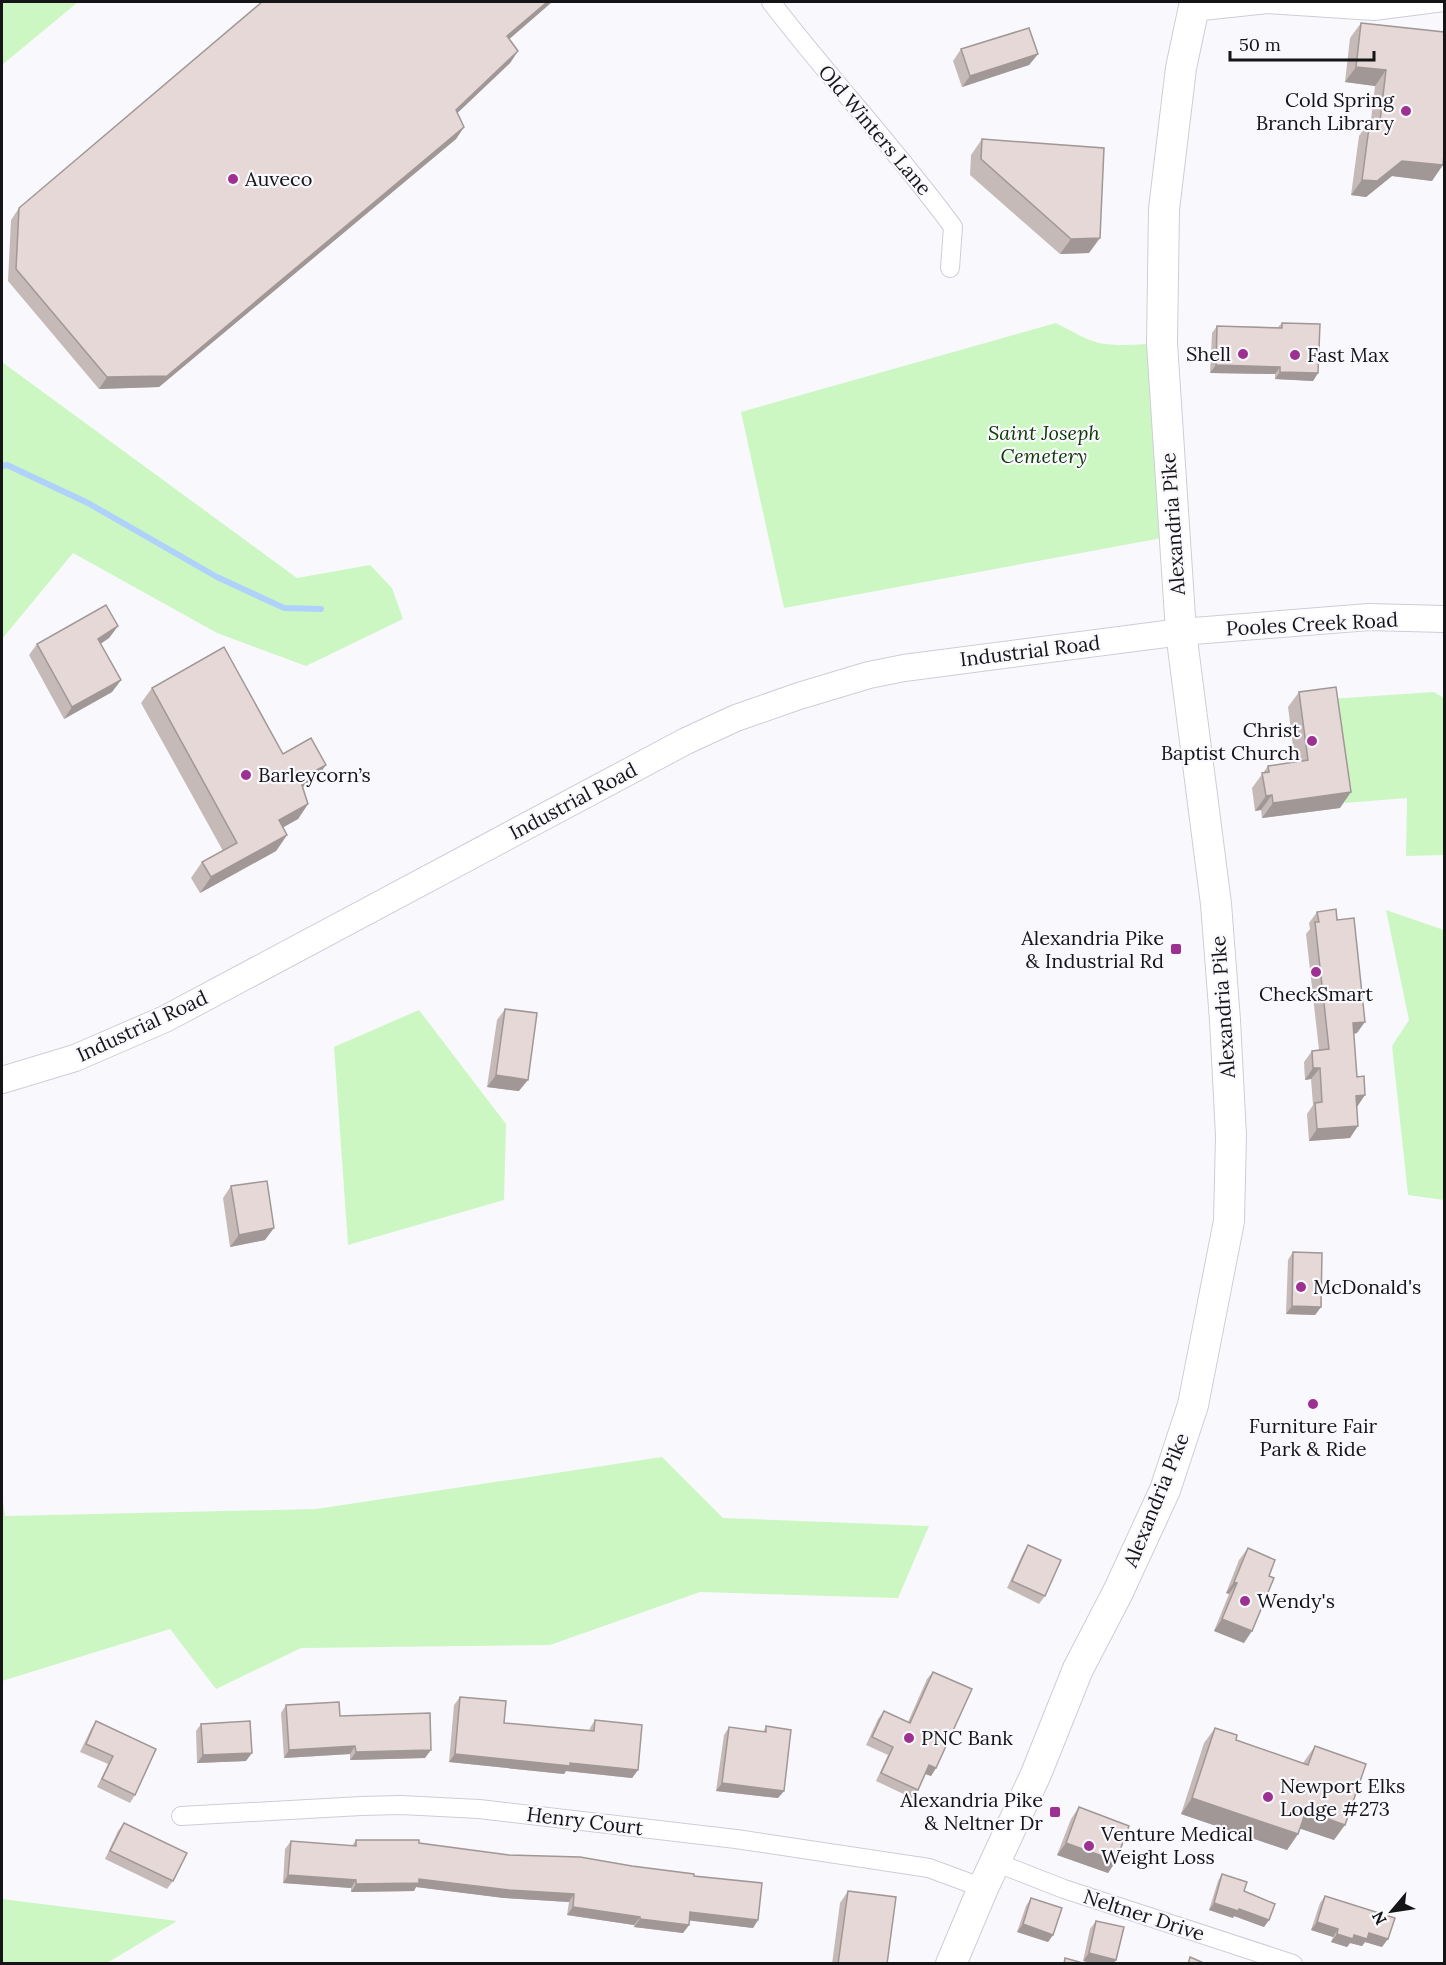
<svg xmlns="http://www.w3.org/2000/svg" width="1446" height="1965" font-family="Lora,serif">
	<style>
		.green { fill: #ccf7c3 }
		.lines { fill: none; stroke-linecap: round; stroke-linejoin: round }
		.stream { stroke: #afd1fb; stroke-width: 6 }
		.minor-casing { stroke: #cdcdd8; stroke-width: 20 }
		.secondary-casing { stroke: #cdcdd8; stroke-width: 28 }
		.trunk-casing { stroke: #cdcdd8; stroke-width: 32 }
		.minor { stroke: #fff; stroke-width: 18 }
		.secondary { stroke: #fff; stroke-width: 26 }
		.trunk { stroke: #fff; stroke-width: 30 }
		.wall { fill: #c5bab8 }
		.shaded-wall { fill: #a09796 }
		.building { fill: #e5d8d6; stroke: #a09796; stroke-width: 1.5 }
		.poi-dot { fill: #9d3191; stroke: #f9f9fd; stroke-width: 2 }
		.labels { text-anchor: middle; stroke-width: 4.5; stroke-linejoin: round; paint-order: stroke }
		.poi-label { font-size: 20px; fill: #151518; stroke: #f9f9fd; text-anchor: start }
		.street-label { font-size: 20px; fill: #151518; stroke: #f9f9fd }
		.park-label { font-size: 20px; font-style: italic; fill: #0d3904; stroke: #f9f9fd }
	</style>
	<rect width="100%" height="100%" fill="#f9f9fd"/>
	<!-- green -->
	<g class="green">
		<polygon points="2,2 78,2 2,65"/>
		<path d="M 1056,323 C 1070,330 1084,339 1099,343 C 1120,347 1141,344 1162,343 L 1173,536 L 784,608 L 741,412 Z"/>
		<polygon points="2,362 297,578 370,565 392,588 403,619 306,666 217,633 73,553 2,639"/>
		<polygon points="1434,692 1444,698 1444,855 1406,856 1407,798 1345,803 1329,699"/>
		<polygon points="1386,910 1444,930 1444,1200 1408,1195 1392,1046 1409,1020"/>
		<polygon points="419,1010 506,1124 504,1200 348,1245 334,1047"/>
		<polygon points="662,1457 723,1518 929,1526 898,1598 700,1592 550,1645 301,1648 216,1689 170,1629 2,1681 2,1494 5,1516 316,1509"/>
		<polygon points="2,1899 177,1921 107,1963 2,1963"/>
	</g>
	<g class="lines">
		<!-- stream -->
		<polyline class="stream" points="2,466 7,465 88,503 217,577 284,608 321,609"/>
		<defs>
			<g id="minor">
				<path d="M 771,2 C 829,78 896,149 953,227 L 950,268"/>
				<polyline points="1193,12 1268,4 1374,11 1444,2"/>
				<polyline points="181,1816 361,1806 401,1805 479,1809 736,1839 929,1868 983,1888"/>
				<polyline points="995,1862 1064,1889 1293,1964"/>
			</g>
			<polyline id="secondary" points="2,1080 75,1058 165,1019 686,741 736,718 799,696 869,675 904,668 1181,632 1369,617 1444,619"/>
			<polyline id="trunk" points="951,1964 983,1888 1036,1774 1078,1669 1118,1592 1165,1490 1193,1405 1229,1221 1231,1136 1225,1020 1216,904 1181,632 1162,343 1164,209 1181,68 1195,2"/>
		</defs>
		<!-- minor casing -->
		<use href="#minor" class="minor-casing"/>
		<!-- secondary casing -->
		<use href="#secondary" class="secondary-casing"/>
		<!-- trunk casing -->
		<use href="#trunk" class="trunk-casing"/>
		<!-- minor -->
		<use href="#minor" class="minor"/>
		<!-- secondary -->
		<use href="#secondary" class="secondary"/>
		<!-- trunk -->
		<use href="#trunk" class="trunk"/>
	</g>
	<!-- wall -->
	<g class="wall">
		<polygon points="262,2 552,2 509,39 518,51 510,63 457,113 464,127 456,139 159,387 99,389 8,281 11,220 19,208"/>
		<polygon points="1361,23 1444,32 1432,181 1392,176 1366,197 1351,195 1359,136 1370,120 1371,120 1375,86 1345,82 1350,38"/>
		<polygon points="961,49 1038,54 1029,65 962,87 953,61"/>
		<polygon points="982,139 1089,253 1060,254 970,175 971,155"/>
		<polygon points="1282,323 1318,373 1313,381 1275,379 1275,374 1210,373 1212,333 1217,326 1278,327"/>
		<polygon points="118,626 109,638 100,644 121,680 112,692 64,719 29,655 37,644"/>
		<polygon points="152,688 283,754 315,780 302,787 308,804 298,819 283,827 287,835 276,851 200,893 191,878 202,862 223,851 141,703"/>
		<polygon points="1299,692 1340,808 1262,818 1261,810 1255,811 1252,788 1268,766 1295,762 1288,707"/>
		<polygon points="1317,912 1337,920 1357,1033 1354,1034 1357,1107 1350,1138 1309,1141 1307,1114 1313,1105 1311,1079 1305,1080 1304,1062 1312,1051 1319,1050 1306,934 1310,929 1309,923"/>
		<polygon points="505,1009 519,1091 487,1087 497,1020"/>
		<polygon points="231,1186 265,1240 230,1247 223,1198"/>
		<polygon points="1293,1252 1321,1307 1315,1315 1286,1314 1288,1260"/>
		<polygon points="1028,1545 1045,1596 1039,1604 1007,1588 1023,1553"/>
		<polygon points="1248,1548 1244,1643 1214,1631 1229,1594 1226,1593 1239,1560"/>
		<polygon points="933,1672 936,1768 931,1776 925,1774 918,1790 912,1798 876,1781 888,1755 866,1745 878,1719 884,1711 908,1722 927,1679"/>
		<polygon points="460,1697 504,1723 589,1731 590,1728 595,1720 638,1770 632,1778 566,1771 564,1774 449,1762 454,1705"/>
		<polygon points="286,1705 425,1758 350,1760 350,1754 284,1758 281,1713"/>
		<polygon points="96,1721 135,1795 130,1803 97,1787 108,1764 80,1752 91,1729"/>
		<polygon points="201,1724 246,1761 197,1763 196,1731"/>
		<polygon points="766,1726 784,1791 778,1798 716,1791 724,1735 729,1727 763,1732"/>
		<polygon points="1215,1728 1236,1740 1303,1763 1315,1746 1334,1840 1300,1828 1298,1834 1287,1850 1181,1814 1204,1743"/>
		<polygon points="1079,1807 1116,1861 1108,1873 1057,1855 1071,1819"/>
		<polygon points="124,1823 173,1881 167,1889 105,1859 118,1831"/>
		<polygon points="356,1840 419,1843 509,1855 632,1866 694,1876 758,1920 753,1928 689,1920 689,1925 683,1933 634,1927 634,1925 567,1915 569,1902 504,1898 416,1887 414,1891 351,1892 351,1888 283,1883 285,1849 291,1841 352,1846"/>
		<polygon points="1222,1874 1269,1920 1264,1927 1234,1916 1233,1918 1209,1910 1218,1881"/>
		<polygon points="848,1891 887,1964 832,1964 840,1903"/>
		<polygon points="1325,1896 1382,1947 1365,1942 1362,1946 1350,1943 1347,1947 1331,1942 1333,1937 1311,1930 1320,1903"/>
		<polygon points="1031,1898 1053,1935 1048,1942 1017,1932 1026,1906"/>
		<polygon points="1096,1921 1124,1927 1083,1961 1090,1929"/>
	</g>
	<!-- shaded-wall -->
	<g class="shaded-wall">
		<polygon points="547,2 552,2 499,48 507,36"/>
		<polygon points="518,51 510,63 448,122 456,110"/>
		<polygon points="1038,54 1029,65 962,87 970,76"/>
		<polygon points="1356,67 1386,70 1375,86 1345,82"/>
		<polygon points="464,127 456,139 159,387 99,389 107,377"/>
		<polygon points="1402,161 1443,165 1432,181 1392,176 1366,197 1351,195 1362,180"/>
		<polygon points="1100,238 1089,253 1060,254 1071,239"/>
		<polygon points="1216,365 1280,367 1275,374 1210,373"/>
		<polygon points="1280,372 1318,373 1313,381 1275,379"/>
		<polygon points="118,626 109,638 90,651 98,639"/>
		<polygon points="121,680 112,692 64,719 72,707"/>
		<polygon points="326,765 315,780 289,795 300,779"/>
		<polygon points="1351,792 1340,808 1262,818 1273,803"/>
		<polygon points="1272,795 1261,810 1255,811 1266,796"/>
		<polygon points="308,804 298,819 268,836 279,820"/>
		<polygon points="287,835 276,851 200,893 211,877"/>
		<polygon points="1365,1022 1357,1033 1345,1035 1353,1023"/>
		<polygon points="1313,1068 1320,1068 1311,1079 1305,1080"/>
		<polygon points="496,1075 528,1080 519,1091 487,1087"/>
		<polygon points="1365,1095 1357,1107 1356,1096"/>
		<polygon points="1358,1126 1350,1138 1309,1141 1317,1129"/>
		<polygon points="274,1228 265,1240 230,1247 239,1235"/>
		<polygon points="1292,1306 1321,1307 1315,1315 1286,1314"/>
		<polygon points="1234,1582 1237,1583 1229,1594 1226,1593"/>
		<polygon points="1222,1619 1252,1631 1244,1643 1214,1631"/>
		<polygon points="355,1746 350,1754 284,1758 289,1750"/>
		<polygon points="431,1750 425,1758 350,1760 356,1752"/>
		<polygon points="252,1753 246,1761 197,1763 203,1755"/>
		<polygon points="455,1754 570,1763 638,1770 632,1778 566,1771 564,1774 449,1762"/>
		<polygon points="929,1765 936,1768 931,1776 923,1773"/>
		<polygon points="722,1783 784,1791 778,1798 716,1791"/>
		<polygon points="1192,1798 1298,1834 1287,1850 1181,1814"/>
		<polygon points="1306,1811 1345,1825 1334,1840 1295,1827"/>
		<polygon points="1066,1843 1116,1861 1108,1873 1057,1855"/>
		<polygon points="288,1875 356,1880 351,1888 283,1883"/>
		<polygon points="419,1879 574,1894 569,1902 504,1898 416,1887 414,1891 351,1892 356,1884"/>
		<polygon points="1214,1903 1239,1909 1269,1920 1264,1927 1234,1916 1233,1918 1209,1910"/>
		<polygon points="573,1907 640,1917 634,1925 567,1915"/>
		<polygon points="690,1912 758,1920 753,1928 685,1920"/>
		<polygon points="640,1919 689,1925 683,1933 634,1927"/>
		<polygon points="1317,1922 1338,1929 1333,1937 1311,1930"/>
		<polygon points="1023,1924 1053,1935 1048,1942 1017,1932"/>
		<polygon points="1369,1933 1388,1939 1382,1947 1365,1942 1362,1946 1350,1943 1347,1947 1331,1942 1337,1934 1354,1935"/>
		<polygon points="1089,1953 1116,1960 1113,1964 1094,1964 1083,1961"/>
	</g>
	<!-- building -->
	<g class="building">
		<polygon points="262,2 547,2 507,36 518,51 456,110 464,127 167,376 107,377 16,269 19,208"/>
		<polygon points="1361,23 1444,32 1444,154 1443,165 1402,161 1377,181 1362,180 1370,120 1380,121 1386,70 1356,67"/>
		<polygon points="1029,28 1038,54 970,76 961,49"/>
		<polygon points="982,139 1104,148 1100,238 1071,239 981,159"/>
		<polygon points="1282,323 1320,324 1318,373 1280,372 1280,367 1216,365 1217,326 1282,328"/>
		<polygon points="106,605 118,626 98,639 121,680 72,707 37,644"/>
		<polygon points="224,647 283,754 311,738 326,765 300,779 308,804 279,820 287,835 211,877 202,862 237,843 152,688"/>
		<polygon points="1336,687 1351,792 1273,803 1272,795 1266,796 1262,773 1269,772 1268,766 1308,760 1299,692"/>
		<polygon points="1336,909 1337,920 1354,918 1365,1022 1353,1023 1357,1077 1364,1076 1365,1095 1356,1096 1358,1126 1317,1129 1315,1103 1322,1102 1320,1068 1313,1068 1312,1051 1329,1049 1315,922 1319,922 1317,912"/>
		<polygon points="505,1009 537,1013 528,1080 496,1075"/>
		<polygon points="267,1181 274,1228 239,1235 231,1186"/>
		<polygon points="1293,1252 1322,1253 1321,1307 1292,1306"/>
		<polygon points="1028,1545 1061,1560 1045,1596 1012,1581"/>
		<polygon points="1248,1548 1275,1560 1269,1576 1274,1578 1252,1631 1222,1619 1237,1583 1234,1582"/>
		<polygon points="933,1672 972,1689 936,1768 929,1765 918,1790 881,1773 893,1747 872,1737 884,1711 910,1723"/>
		<polygon points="460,1697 506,1701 504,1723 594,1731 595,1720 642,1725 638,1770 570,1763 570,1766 455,1754"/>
		<polygon points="339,1702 340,1716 430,1713 431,1750 356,1752 355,1746 289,1750 286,1705"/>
		<polygon points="96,1721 156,1749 135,1795 102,1779 113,1756 86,1744"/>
		<polygon points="250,1721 252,1753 203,1755 201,1724"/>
		<polygon points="766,1726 791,1730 784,1791 722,1783 729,1727 766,1732"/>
		<polygon points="1215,1728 1237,1735 1236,1740 1308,1765 1315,1746 1366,1764 1345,1825 1306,1811 1298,1834 1192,1798"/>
		<polygon points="1079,1807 1129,1826 1116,1861 1066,1843"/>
		<polygon points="124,1823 187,1853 173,1881 110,1851"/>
		<polygon points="356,1840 419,1840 419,1843 509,1855 580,1857 632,1866 694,1874 694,1876 762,1883 758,1920 690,1912 689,1925 640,1919 640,1917 573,1907 574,1894 509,1890 419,1879 419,1883 356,1884 356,1880 288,1875 291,1841 356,1846"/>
		<polygon points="1222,1874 1247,1882 1244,1891 1275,1904 1269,1920 1239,1909 1238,1911 1214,1903"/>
		<polygon points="848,1891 896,1897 887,1964 838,1964"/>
		<polygon points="1325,1896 1395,1918 1388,1939 1369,1933 1367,1939 1354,1935 1353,1939 1337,1934 1338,1929 1317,1922"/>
		<polygon points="1031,1898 1062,1908 1053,1935 1023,1924"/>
		<polygon points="1096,1921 1124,1927 1116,1960 1089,1953"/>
		<polygon points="1190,1957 1206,1964 1188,1964"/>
		<polygon points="1065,1958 1083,1963 1083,1964 1064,1964"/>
	</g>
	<!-- markers -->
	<g class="poi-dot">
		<circle cx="1406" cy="111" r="6"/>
		<circle cx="233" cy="179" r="6"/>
		<circle cx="1243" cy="354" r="6"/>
		<circle cx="1295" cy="355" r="6"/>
		<circle cx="1312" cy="741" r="6"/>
		<circle cx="246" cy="775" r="6"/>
		<rect x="1170" y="943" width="12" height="12" rx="3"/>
		<circle cx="1316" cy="972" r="6"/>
		<circle cx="1301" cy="1287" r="6"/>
		<circle cx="1313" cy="1404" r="6"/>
		<circle cx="1245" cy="1601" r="6"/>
		<circle cx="909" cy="1738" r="6"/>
		<circle cx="1268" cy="1797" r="6"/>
		<rect x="1049" y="1806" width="12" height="12" rx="3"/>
		<circle cx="1089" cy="1846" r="6"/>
	</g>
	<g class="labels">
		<!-- poi labels -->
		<g class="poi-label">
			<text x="1394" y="107" text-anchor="end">Cold Spring<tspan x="1394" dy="23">Branch Library</tspan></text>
			<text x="245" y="186">Auveco</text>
			<text x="1231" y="361" text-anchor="end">Shell</text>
			<text x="1307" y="362">Fast Max</text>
			<text x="1300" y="737" text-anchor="end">Christ<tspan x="1300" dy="23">Baptist Church</tspan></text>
			<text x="258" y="782">Barleycorn’s</text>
			<text x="1164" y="945" text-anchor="end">Alexandria Pike<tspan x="1164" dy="23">&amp; Industrial Rd</tspan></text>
			<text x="1316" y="1001" text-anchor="middle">CheckSmart</text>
			<text x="1313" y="1294">McDonald's</text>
			<text x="1313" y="1433" text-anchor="middle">Furniture Fair<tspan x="1313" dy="23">Park &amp; Ride</tspan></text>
			<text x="1257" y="1608">Wendy's</text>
			<text x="921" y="1745">PNC Bank</text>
			<text x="1280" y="1793">Newport Elks<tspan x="1280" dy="23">Lodge #273</tspan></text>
			<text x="1043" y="1807" text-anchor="end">Alexandria Pike<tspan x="1043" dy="23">&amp; Neltner Dr</tspan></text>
			<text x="1101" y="1841">Venture Medical<tspan x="1101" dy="23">Weight Loss</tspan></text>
		</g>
		<!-- street labels -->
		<g class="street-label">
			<text transform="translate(875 130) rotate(50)" y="7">Old Winters Lane</text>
			<text transform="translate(1173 524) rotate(-94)" y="7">Alexandria Pike</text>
			<text transform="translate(1312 624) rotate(-3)" y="7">Pooles Creek Road</text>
			<text transform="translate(1030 651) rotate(-7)" y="7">Industrial Road</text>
			<text transform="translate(573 801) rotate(-28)" y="7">Industrial Road</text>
			<text transform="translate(1223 1007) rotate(-94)" y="7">Alexandria Pike</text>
			<text transform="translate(142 1026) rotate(-25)" y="7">Industrial Road</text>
			<text transform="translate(1156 1500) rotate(-68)" y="7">Alexandria Pike</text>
			<text transform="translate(585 1821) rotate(7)" y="7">Henry Court</text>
			<text transform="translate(1144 1915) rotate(18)" y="7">Neltner Drive</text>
		</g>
		<!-- park labels -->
		<g class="park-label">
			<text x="1044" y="440">Saint Joseph<tspan x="1044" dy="23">Cemetery</tspan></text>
		</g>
	</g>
	<!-- border -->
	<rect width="1446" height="1965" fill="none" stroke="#151518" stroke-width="6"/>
	<!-- north arrow -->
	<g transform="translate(1392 1911) rotate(241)" stroke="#f9f9fd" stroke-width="4.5" paint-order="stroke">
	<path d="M0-4.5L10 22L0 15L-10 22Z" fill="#151518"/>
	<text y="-9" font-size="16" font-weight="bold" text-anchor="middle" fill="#151518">N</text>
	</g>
	<!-- scale -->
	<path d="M1230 51v9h144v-9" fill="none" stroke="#151518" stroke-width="3"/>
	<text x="1239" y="51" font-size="18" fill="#151518" stroke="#f9f9fd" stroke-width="4.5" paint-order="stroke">50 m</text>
</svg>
